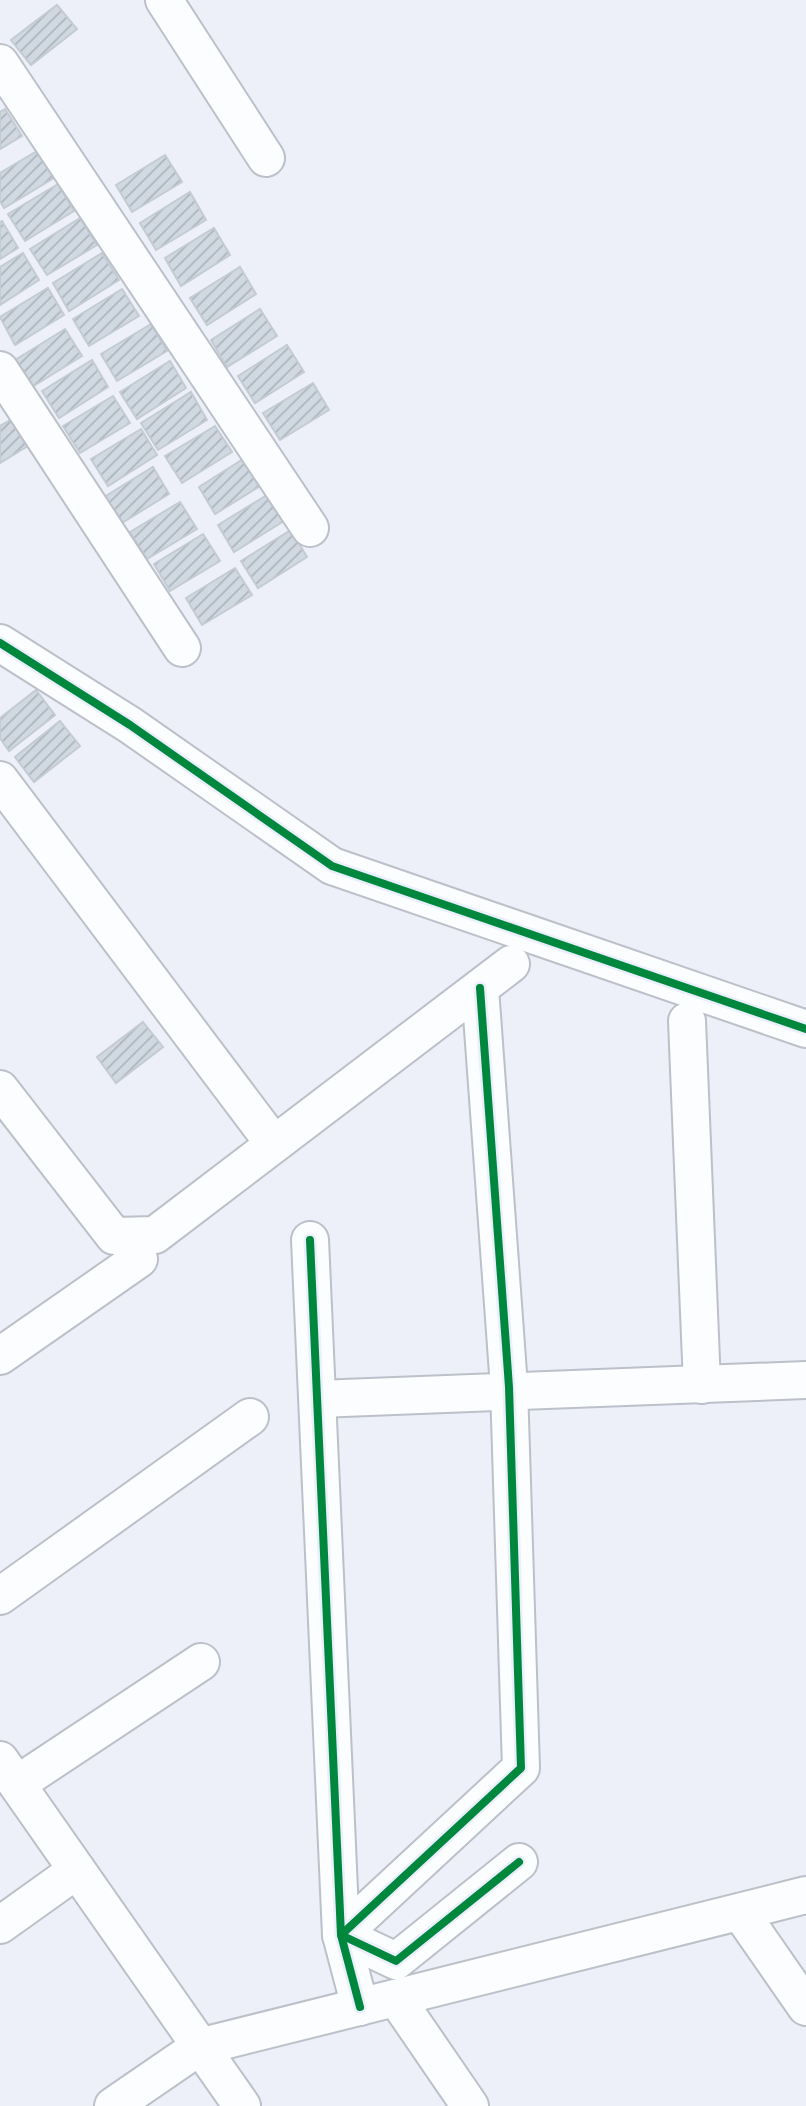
<svg xmlns="http://www.w3.org/2000/svg" width="806" height="2106" font-family="'Source Sans 3',sans-serif">
	<style>
		.building { fill: url(#building-hatch); stroke: #c4cbd3; stroke-width: 2 }
		.lines { fill: none; stroke-linecap: round; stroke-linejoin: round }
		.minor-casing { stroke: #bcc0c9; stroke-width: 40 }
		.minor { stroke: #fcfdfe; stroke-width: 36 }
		.cycleway-casing { stroke: #e9effc; stroke-width: 13 }
		.cycleway { stroke: #00873e; stroke-width: 8 }
	</style>
	<defs>
		<pattern id="building-hatch" width="6" height="6" patternUnits="userSpaceOnUse" patternTransform="scale(2)"><rect width="6" height="6" fill="#d0d9e2"/><path d="M-1 1l2-2M0 6l6-6M5 7l2-2" fill="none" stroke="#b2bac2"/></pattern>
	</defs>
	<rect width="100%" height="100%" fill="#edf0f8"/>
	<!-- building -->
	<g class="building">
		<polygon points="57,5 77,29 31,65 11,40"/>
		<polygon points="5,109 22,136 0,149 0,112"/>
		<polygon points="37,151 54,178 4,208 0,201 0,173"/>
		<polygon points="165,155 182,182 132,212 116,185"/>
		<polygon points="58,184 74,211 25,241 8,214"/>
		<polygon points="190,192 206,220 156,250 140,223"/>
		<polygon points="80,218 97,245 47,275 30,249"/>
		<polygon points="2,221 18,248 0,259 0,222"/>
		<polygon points="214,228 230,255 181,286 165,258"/>
		<polygon points="23,253 39,280 0,305 0,267"/>
		<polygon points="102,253 119,280 69,311 53,283"/>
		<polygon points="240,267 256,294 207,325 190,298"/>
		<polygon points="48,288 64,315 15,345 0,317"/>
		<polygon points="122,289 139,316 89,346 73,319"/>
		<polygon points="260,309 277,336 227,367 211,340"/>
		<polygon points="151,324 167,351 117,381 101,354"/>
		<polygon points="65,329 82,356 32,387 15,360"/>
		<polygon points="287,345 304,372 255,403 238,376"/>
		<polygon points="92,360 108,387 59,418 42,391"/>
		<polygon points="170,361 186,388 137,419 120,392"/>
		<polygon points="313,383 329,410 280,440 263,413"/>
		<polygon points="191,392 207,420 158,450 141,423"/>
		<polygon points="113,396 130,423 80,453 63,426"/>
		<polygon points="12,419 28,446 0,463 0,426"/>
		<polygon points="215,426 232,452 182,483 165,456"/>
		<polygon points="141,429 157,455 108,486 91,459"/>
		<polygon points="248,456 265,483 215,514 199,487"/>
		<polygon points="153,467 169,494 120,524 104,497"/>
		<polygon points="267,495 284,521 234,552 218,525"/>
		<polygon points="180,502 197,529 147,559 130,532"/>
		<polygon points="291,530 307,557 258,588 241,561"/>
		<polygon points="203,534 220,561 170,591 154,564"/>
		<polygon points="235,568 252,595 202,625 186,598"/>
		<polygon points="36,690 55,715 9,751 0,738 0,718"/>
		<polygon points="60,721 80,746 34,782 15,757"/>
		<polygon points="143,1022 163,1047 116,1083 97,1057"/>
	</g>
	<g class="lines">
		<defs>
			<g id="minor">
				<polyline points="164,0 266,158"/>
				<polyline points="0,63 310,528"/>
				<polyline points="0,370 182,648"/>
				<polyline points="0,643 130,725 332,866 806,1029"/>
				<polyline points="0,780 274,1144"/>
				<polyline points="687,1021 702,1385"/>
				<polyline points="0,1089 114,1236 155,1235 511,964"/>
				<polyline points="310,1240 341,1935 396,1961 519,1862"/>
				<polyline points="0,1356 139,1259"/>
				<polyline points="318,1399 806,1380"/>
				<polyline points="0,1596 250,1417"/>
				<polyline points="0,1760 242,2106"/>
				<polyline points="17,1784 201,1662"/>
				<polyline points="740,1912 806,2007"/>
				<polyline points="0,1925 77,1870"/>
				<polyline points="396,1998 470,2106"/>
				<polyline points="360,2007 341,1935 521,1768 509,1387 480,988"/>
				<polyline points="113,2106 199,2047 806,1895"/>
			</g>
		</defs>
		<!-- minor casing -->
		<use href="#minor" class="minor-casing"/>
		<!-- minor -->
		<use href="#minor" class="minor"/>
		<defs>
			<g id="cycleway">
				<polyline points="0,643 130,725 332,866 806,1029"/>
				<polyline points="310,1240 341,1935 396,1961 519,1862"/>
				<polyline points="360,2007 341,1935 521,1768 509,1387 480,988"/>
			</g>
		</defs>
		<!-- cycleway casing -->
		<use href="#cycleway" class="cycleway-casing"/>
		<!-- cycleway -->
		<use href="#cycleway" class="cycleway"/>
	</g>
</svg>
